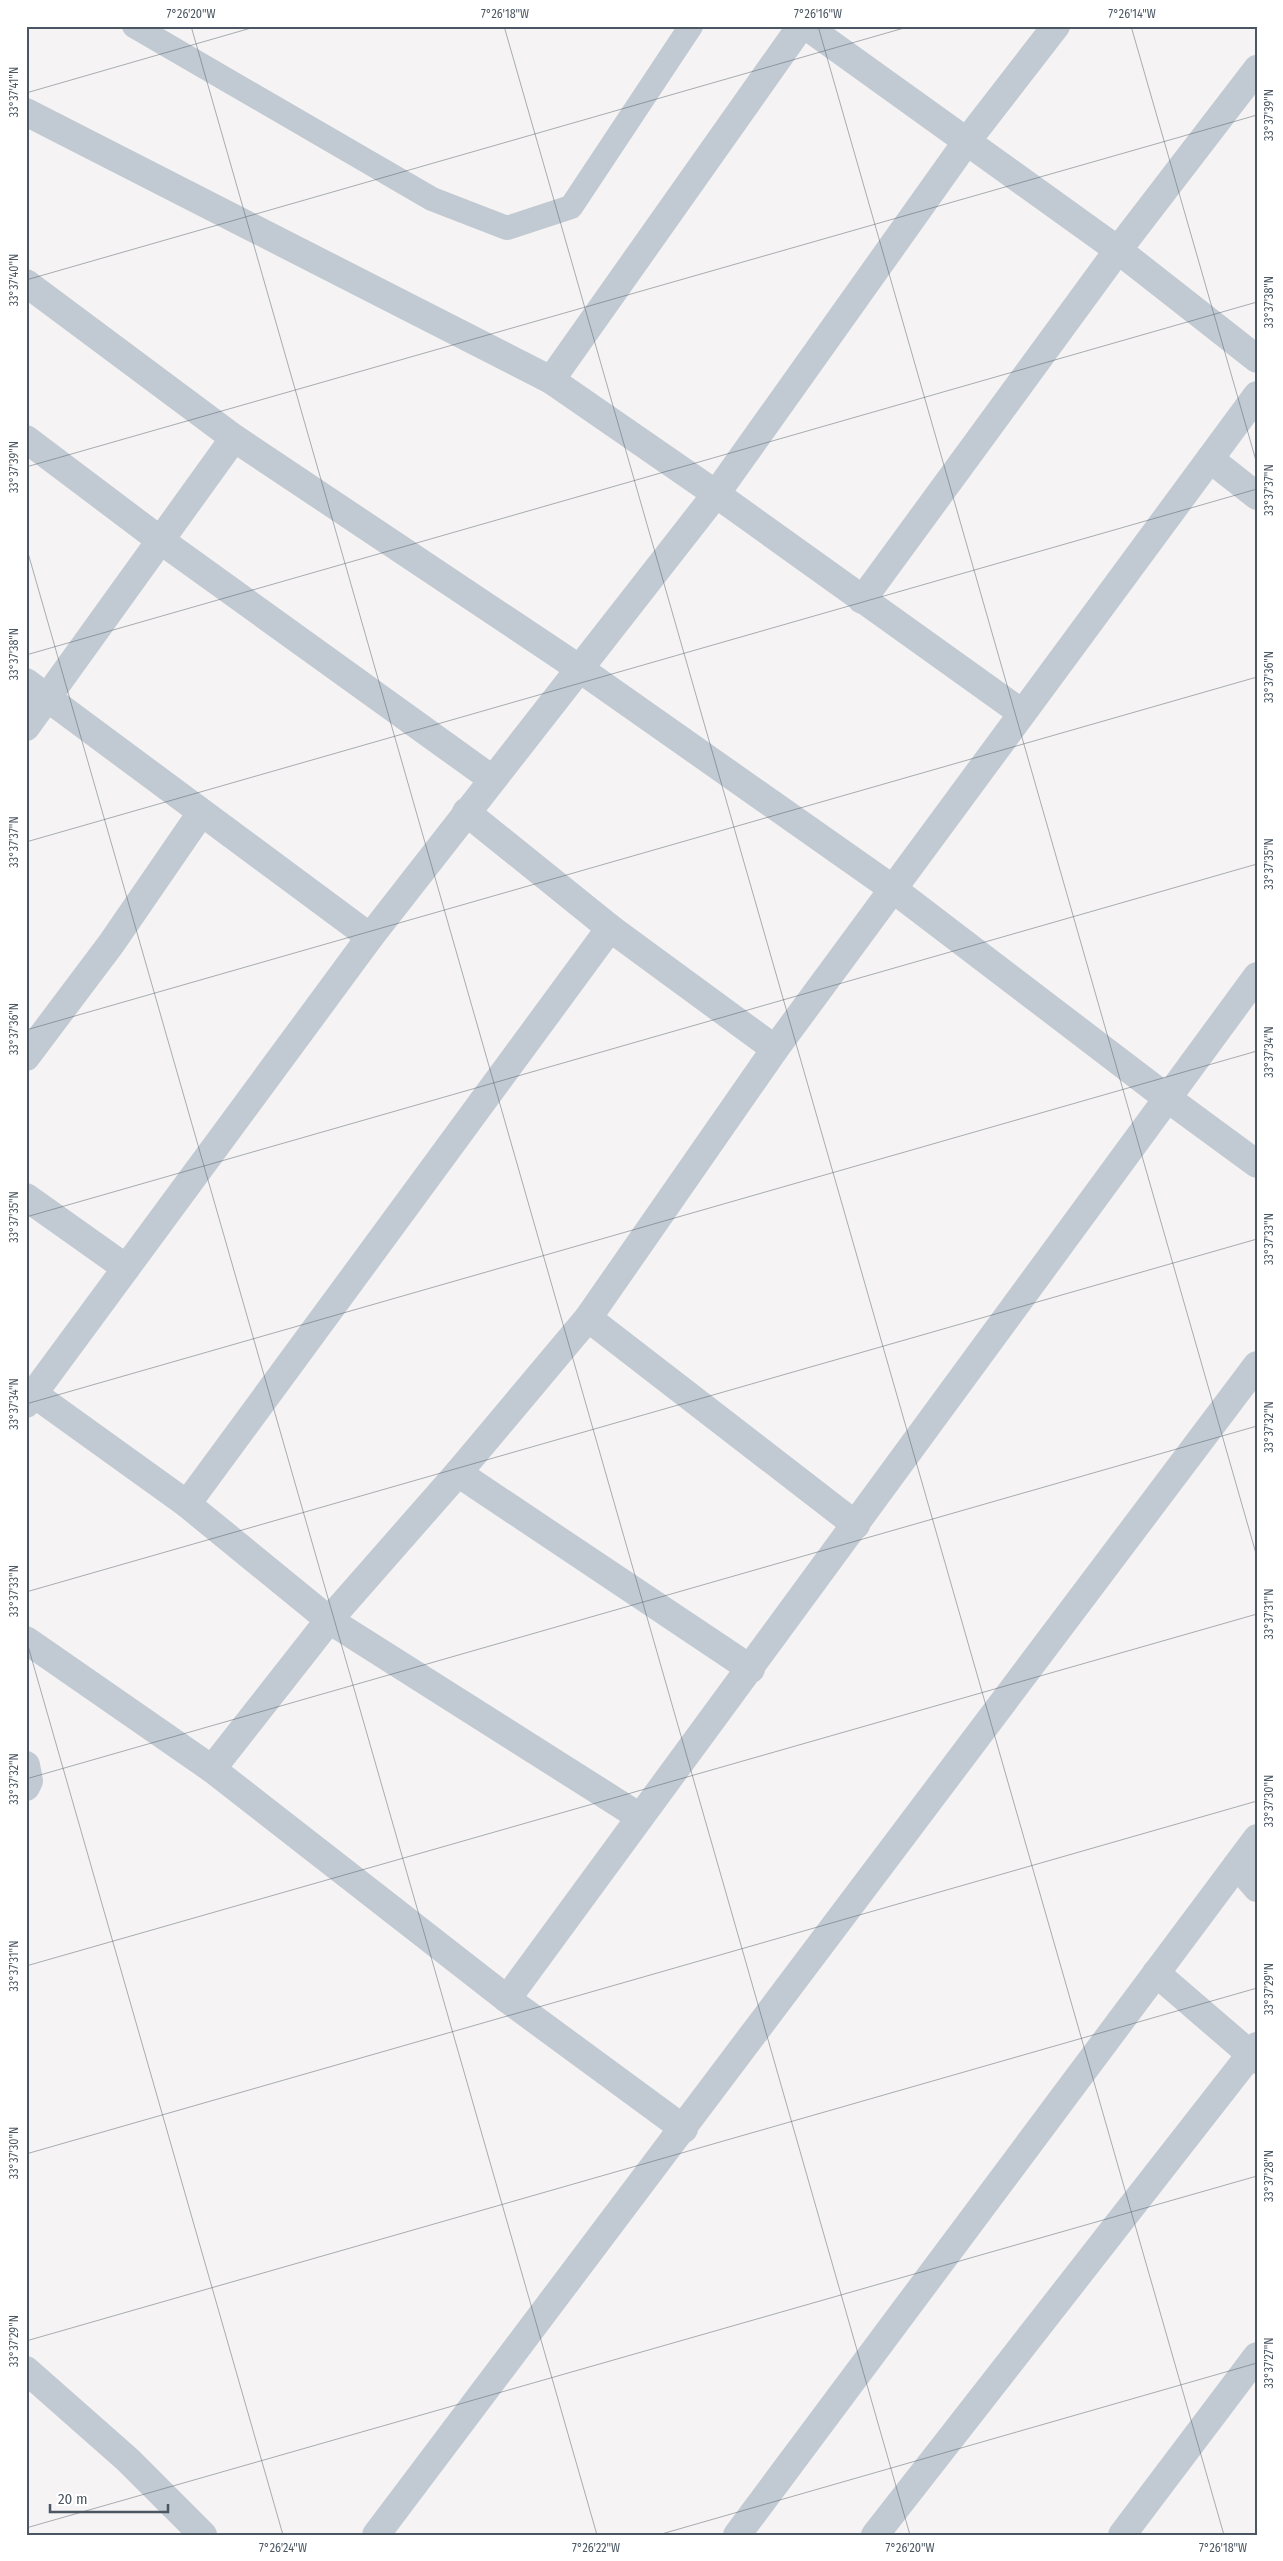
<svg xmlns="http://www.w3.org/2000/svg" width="1283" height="2561" font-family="'Fira Sans Condensed',sans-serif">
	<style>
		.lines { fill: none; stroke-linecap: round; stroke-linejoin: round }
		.service { stroke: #c1cad2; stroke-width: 24 }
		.minor { stroke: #c1cad2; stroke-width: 28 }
		.tertiary { stroke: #c1cad2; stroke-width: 28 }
		.ticks { fill: none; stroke: #4a5661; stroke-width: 1; stroke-opacity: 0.45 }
		.neatline { fill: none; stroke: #4a5661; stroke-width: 2 }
		.ticks-label { font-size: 12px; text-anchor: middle; fill: #4a5661 }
	</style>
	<rect width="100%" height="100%" fill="#f5f3f3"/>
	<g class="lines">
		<!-- service -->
		<polyline class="service" points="134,26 432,199 507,228 571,207 691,26"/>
		<!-- minor -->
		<g class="minor">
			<polyline points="806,26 1118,250 1257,359"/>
			<polyline points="26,112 551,380 716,494 1022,713"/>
			<polyline points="26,283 234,438 580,669 893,889 1167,1098 1257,1164"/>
			<polyline points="551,380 801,26"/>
			<polyline points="26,439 160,540 492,779"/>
			<polyline points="1210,459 1257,496"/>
			<polyline points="862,600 1118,250 1257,69"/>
			<polyline points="26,682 370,937"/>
			<polyline points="26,727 234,438"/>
			<polyline points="466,812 610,928 775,1049"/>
			<polyline points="26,1057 111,944 201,813"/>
			<polyline points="26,1197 126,1268"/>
			<polyline points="588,1318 856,1525"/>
			<polyline points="34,1394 187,1504 329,1620 640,1817"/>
			<polyline points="26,1404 370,937 716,494 967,141 1056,26"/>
			<polyline points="458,1473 751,1669"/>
			<polyline points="187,1504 610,928"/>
			<polyline points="26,1640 212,1769 507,1999 684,2129"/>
			<polyline points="26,1765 29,1781 26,1787"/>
			<polyline points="212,1769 329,1620 458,1473 588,1318 775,1049 1257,395"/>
			<polyline points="1237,1865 1257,1888"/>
			<polyline points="1156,1973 1257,2060"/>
			<polyline points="507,1999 1257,976"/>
			<polyline points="26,2370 128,2460 203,2535"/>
			<polyline points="376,2535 1257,1365"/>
			<polyline points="875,2535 1257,2046"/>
			<polyline points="1122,2535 1257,2356"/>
		</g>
		<!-- tertiary -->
		<polyline class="tertiary" points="737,2535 1257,1838"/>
	</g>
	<!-- ticks -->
	<path class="ticks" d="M 191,26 L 910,2535M 504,26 L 1224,2535M 818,26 L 1257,1557M 1131,26 L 1257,464M 26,93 L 258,26M 26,280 L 911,26M 26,467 L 1257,115M 26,546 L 597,2535M 26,655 L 1257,302M 26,842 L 1257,489M 26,1030 L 1257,677M 26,1217 L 1257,864M 26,1404 L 1257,1051M 26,1592 L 1257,1239M 26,1639 L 283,2535M 26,1779 L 1257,1426M 26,1966 L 1257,1614M 26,2154 L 1257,1801M 26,2341 L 1257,1988M 26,2528 L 1257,2176M 658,2535 L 1257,2363"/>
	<!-- border -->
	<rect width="1283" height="2561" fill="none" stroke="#ffffff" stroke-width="55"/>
	<!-- scale -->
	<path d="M50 2504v8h118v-8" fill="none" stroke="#4a5661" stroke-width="2.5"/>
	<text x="58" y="2504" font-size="15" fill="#4a5661" stroke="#ffffff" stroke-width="4" paint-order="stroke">20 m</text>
	<rect x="28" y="28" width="1228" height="2506" class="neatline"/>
	<g class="ticks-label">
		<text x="191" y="18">7°26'20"W</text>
		<text x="505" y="18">7°26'18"W</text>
		<text x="818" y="18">7°26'16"W</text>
		<text x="1132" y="18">7°26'14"W</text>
		<text transform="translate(14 92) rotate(-90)" y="4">33°37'41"N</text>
		<text transform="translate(1269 115) rotate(-90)" y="4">33°37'39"N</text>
		<text transform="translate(14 280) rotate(-90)" y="4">33°37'40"N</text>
		<text transform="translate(1269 302) rotate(-90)" y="4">33°37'38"N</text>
		<text transform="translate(14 467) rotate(-90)" y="4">33°37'39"N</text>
		<text transform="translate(1269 490) rotate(-90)" y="4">33°37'37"N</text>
		<text transform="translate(14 654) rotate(-90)" y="4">33°37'38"N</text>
		<text transform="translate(1269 677) rotate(-90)" y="4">33°37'36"N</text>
		<text transform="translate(14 842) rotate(-90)" y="4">33°37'37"N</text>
		<text transform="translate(1269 864) rotate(-90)" y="4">33°37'35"N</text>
		<text transform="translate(14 1029) rotate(-90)" y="4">33°37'36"N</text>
		<text transform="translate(1269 1052) rotate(-90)" y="4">33°37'34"N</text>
		<text transform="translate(14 1217) rotate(-90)" y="4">33°37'35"N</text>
		<text transform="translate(1269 1239) rotate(-90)" y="4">33°37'33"N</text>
		<text transform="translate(14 1404) rotate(-90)" y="4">33°37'34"N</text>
		<text transform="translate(1269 1427) rotate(-90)" y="4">33°37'32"N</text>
		<text transform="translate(14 1591) rotate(-90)" y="4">33°37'33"N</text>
		<text transform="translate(1269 1614) rotate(-90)" y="4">33°37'31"N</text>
		<text transform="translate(14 1779) rotate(-90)" y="4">33°37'32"N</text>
		<text transform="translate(1269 1801) rotate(-90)" y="4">33°37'30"N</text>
		<text transform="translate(14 1966) rotate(-90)" y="4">33°37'31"N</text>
		<text transform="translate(1269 1989) rotate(-90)" y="4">33°37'29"N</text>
		<text transform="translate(14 2153) rotate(-90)" y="4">33°37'30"N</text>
		<text transform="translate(1269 2176) rotate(-90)" y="4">33°37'28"N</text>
		<text transform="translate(14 2341) rotate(-90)" y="4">33°37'29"N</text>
		<text transform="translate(1269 2363) rotate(-90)" y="4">33°37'27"N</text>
		<text x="283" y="2552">7°26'24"W</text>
		<text x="596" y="2552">7°26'22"W</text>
		<text x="910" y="2552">7°26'20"W</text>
		<text x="1223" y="2552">7°26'18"W</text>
	</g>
</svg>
